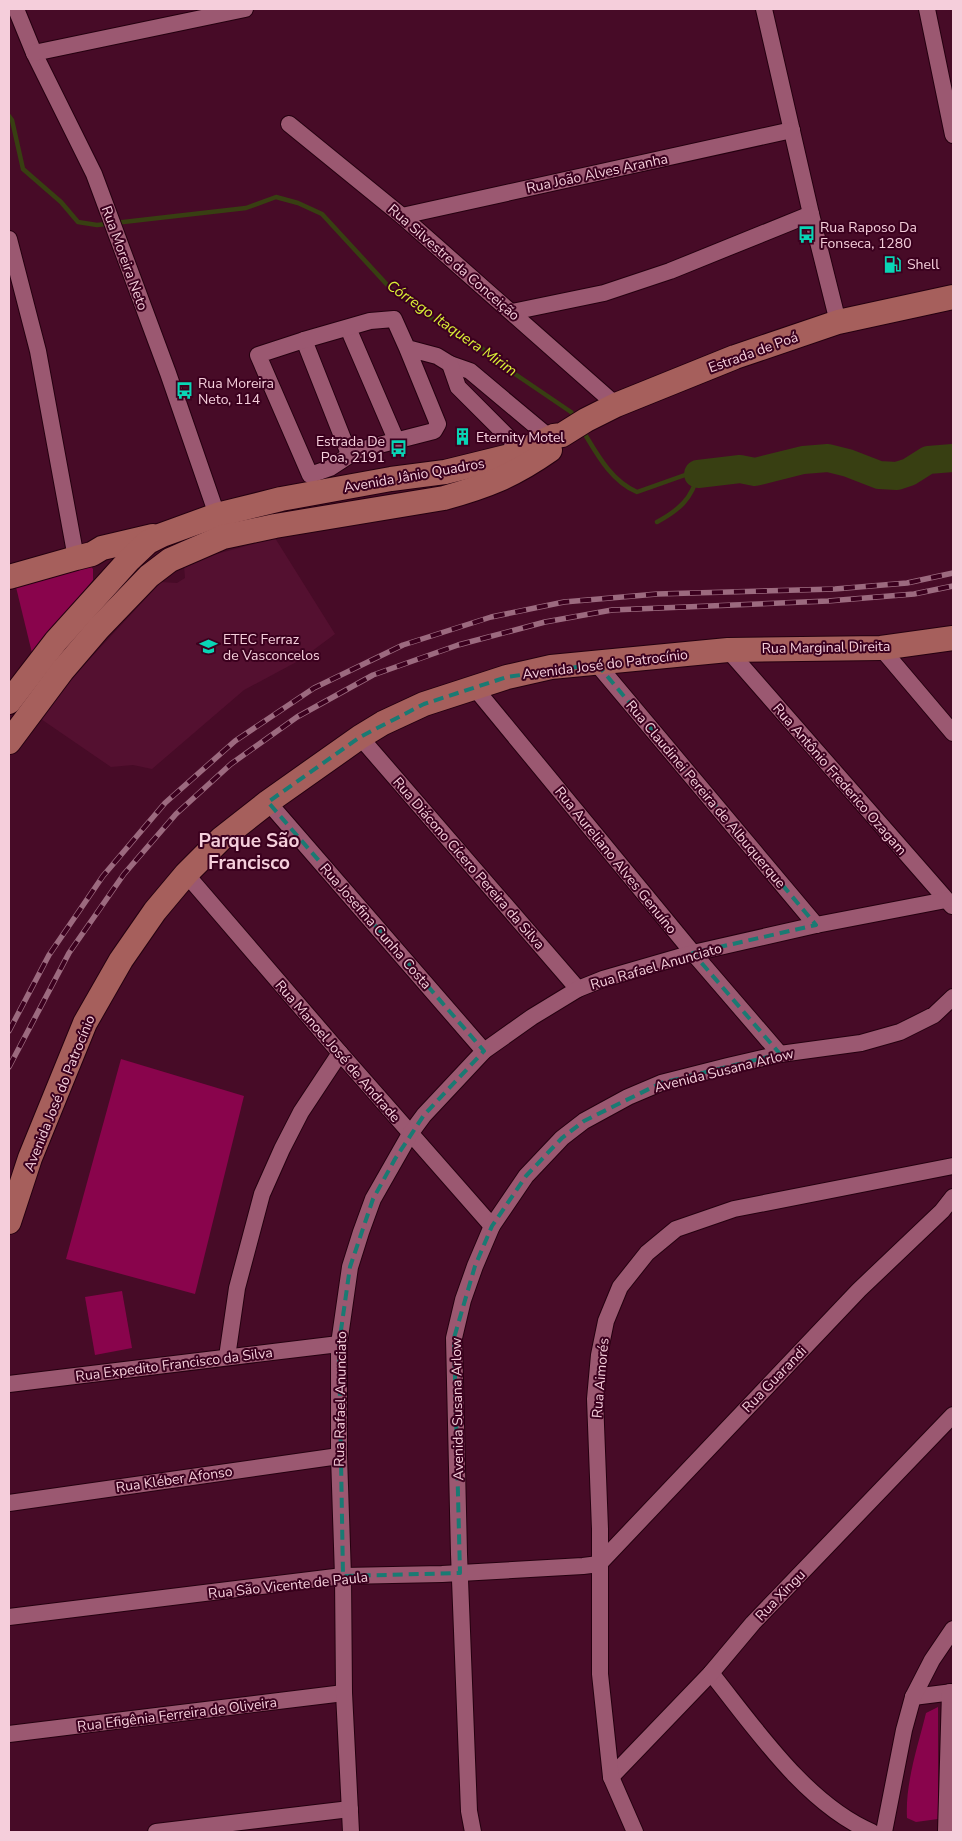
<svg xmlns="http://www.w3.org/2000/svg" width="962" height="1841" font-family="'Nunito Sans',sans-serif">
	<style>
		.built { fill: #541030 }
		.green { fill: #89044c }
		.lines { fill: none; stroke-linecap: round; stroke-linejoin: round }
		.stream { stroke: #383f12; stroke-width: 4.5 }
		.river { stroke: #383f12; stroke-width: 28 }
		.street-casing { stroke: #250010; stroke-width: 18 }
		.secondary-casing { stroke: #250010; stroke-width: 26 }
		.street { stroke: #9b5871; stroke-width: 16 }
		.secondary { stroke: #a65f5c; stroke-width: 24 }
		.rail-casing { stroke: #9c6a7f; stroke-width: 5.5 }
		.rail { stroke: #3b001e; stroke-width: 4; stroke-dasharray: 11; stroke-linecap: butt }
		.marked { fill: none; stroke: #1a7a73; stroke-width: 4; stroke-dasharray: 10 6; stroke-linejoin: round }
		.labels { text-anchor: middle; stroke-width: 4; stroke-linejoin: round; paint-order: stroke }
		.street-label { font-size: 14px; fill: #f5cedb; stroke: #3b001e }
		.poi-label { font-size: 14px; fill: #f5cedb; stroke: #3b001e; text-anchor: start }
		.water-label { font-size: 15px; font-style: italic; fill: #dbf237; stroke: #3b001e }
		.district-label { font-size: 19px; font-weight: bold; fill: #f5cedb; stroke: #3b001e }
	</style>
	<rect width="100%" height="100%" fill="#470b27"/>
	<!-- built -->
	<polygon class="built" points="275,538 335,634 300,660 244,690 152,769 133,765 111,767 41,719 73,677 161,582 177,583 185,578 184,566 202,558"/>
	<!-- green -->
	<g class="green">
		<polygon points="87,562 93,569 93,580 32,653 15,583"/>
		<polygon points="121,1059 244,1096 195,1294 66,1259"/>
		<polygon points="122,1291 132,1348 95,1355 85,1297"/>
		<path d="M 938,1707 L 938,1819 L 916,1822 L 907,1818 C 905,1783 918,1746 926,1713 Z"/>
	</g>
	<g class="lines">
		<!-- stream -->
		<g class="stream">
			<polyline points="9,116 12,120 23,169 61,202 78,222 97,225 246,208 276,197 298,203 322,214 391,289 428,316 479,346 515,374 571,412 575,418"/>
			<path d="M 583,431 C 597,454 611,481 637,492 L 685,475 L 698,474 C 692,499 679,510 657,522"/>
		</g>
		<!-- river -->
		<polyline class="river" points="698,474 740,469 755,472 803,460 828,458 848,463 879,475 897,476 909,472 928,460 953,458"/>
		<defs>
			<g id="street">
				<polyline points="16,9 34,53 94,174 168,373 217,515"/>
				<polyline points="764,9 811,214 838,322"/>
				<polyline points="927,9 953,135"/>
				<polyline points="34,53 245,9"/>
				<polyline points="289,124 402,216 616,405"/>
				<polyline points="402,216 792,130"/>
				<polyline points="9,239 38,351 76,558"/>
				<polyline points="512,312 604,293 670,271 811,214"/>
				<polyline points="348,328 397,442"/>
				<polyline points="304,340 349,454"/>
				<polyline points="407,348 438,424 434,431 356,451 330,468 310,475 258,355 304,340 370,321 394,319 407,348 437,356 450,364 470,371 550,438"/>
				<polyline points="450,364 458,387 522,451"/>
				<polyline points="881,648 953,733"/>
				<polyline points="728,650 952,906"/>
				<polyline points="597,664 816,925"/>
				<polyline points="474,687 693,953 780,1054"/>
				<polyline points="360,737 578,989"/>
				<polyline points="268,802 484,1051"/>
				<polyline points="186,874 340,1053 492,1226"/>
				<polyline points="227,1357 237,1288 262,1194 282,1149 301,1112 340,1053"/>
				<polyline points="9,1384 339,1344"/>
				<polyline points="9,1503 339,1456"/>
				<polyline points="599,1564 859,1290 942,1211 953,1197"/>
				<polyline points="9,1617 343,1576 442,1574 583,1566 599,1564"/>
				<path d="M 711,1673 C 755,1728 806,1804 872,1832"/>
				<polyline points="913,1697 953,1692"/>
				<polyline points="9,1734 344,1693"/>
				<polyline points="611,1777 711,1673 753,1623 953,1415"/>
				<polyline points="156,1832 350,1809"/>
				<polyline points="351,1832 344,1693 343,1576 339,1456 339,1344 350,1267 361,1232 373,1199 410,1134 424,1115 484,1051 532,1017 578,989 603,979 693,953 816,925 946,900"/>
				<polyline points="473,1832 469,1811 459,1554 454,1338 463,1300 475,1266 492,1226 526,1176 562,1138 584,1121 628,1097 661,1083 728,1066 780,1054 861,1043 900,1032 934,1015 953,997"/>
				<polyline points="635,1832 611,1777 600,1674 600,1529 595,1399 599,1355 606,1321 620,1287 647,1253 676,1229 734,1209 953,1166"/>
				<polyline points="884,1832 904,1730 913,1697 932,1660 953,1629"/>
				<polyline points="946,1832 950,1692"/>
			</g>
			<g id="secondary">
				<polyline points="9,577 76,558 92,554 102,548 153,536"/>
				<polyline points="9,702 56,641 129,560 148,542 162,535 217,515 281,499 391,479 445,472 510,456 554,436 562,435 586,420 616,405 735,357 838,322 953,297"/>
				<path d="M 9,742 L 62,671 L 98,629 L 149,576 L 170,560 L 223,537 L 275,526 L 444,498 C 487,486 513,476 550,450"/>
				<polyline points="9,1222 30,1158 85,1023 121,960 155,911 186,874 221,839 268,802 360,737 383,723 424,704 507,677 551,667 728,650 881,648 953,638"/>
			</g>
		</defs>
		<!-- street casing -->
		<use href="#street" class="street-casing"/>
		<!-- secondary casing -->
		<use href="#secondary" class="secondary-casing"/>
		<!-- street -->
		<use href="#street" class="street"/>
		<!-- secondary -->
		<use href="#secondary" class="secondary"/>
		<defs>
			<g id="rail">
				<polyline points="9,1031 49,955 103,876 165,803 235,741 314,688 403,645 491,617 564,602 657,594 835,589 907,583 953,573"/>
				<polyline points="9,1067 69,953 124,874 176,814 231,764 297,717 373,675 458,645 545,622 612,610 828,601 914,594 953,586"/>
			</g>
		</defs>
		<!-- rail casing -->
		<use href="#rail" class="rail-casing"/>
		<!-- rail -->
		<use href="#rail" class="rail"/>
	</g>
	<!-- marked area -->
	<path class="marked" d="M 597,664 L 816,925 L 693,953 L 780,1054 L 661,1083 L 584,1121 L 562,1138 L 526,1176 L 492,1226 L 475,1266 L 454,1338 L 460,1573 L 343,1576 L 339,1344 L 350,1267 L 373,1199 L 395,1159 L 424,1115 L 484,1051 L 268,802 L 360,737 L 424,704 L 507,677 Z"/>
	<!-- icons -->
	<defs>
		<symbol id="bus-bare" viewBox="-9 -9 18 18"><path d="M-5-6H5V4H4V6H2V4H-2V6H-4V4H-5ZM-3.5-4V0h7V-4ZM-3.5 1.2v1.5H-2V1.2ZM2 1.2v1.5H3.5V1.2Z" fill="#09d5b5" stroke="#3b001e" stroke-width="2.5" paint-order="stroke"/></symbol>
		<symbol id="fuel-bare" viewBox="-9 -9 18 18"><path d="M-5.5-6h7V0h2V4h1.3V-2.5L3-4.5l.8-.8L6-3V5H2.5V1h-1V6h-7ZM-4.2-4.7v3.2H.2V-4.7Z" fill="#09d5b5" stroke="#3b001e" stroke-width="2.5" paint-order="stroke"/></symbol>
		<symbol id="building-bare" viewBox="-9 -9 18 18"><path d="M-4-6H4V6H1V3H-1V6H-4ZM-2.5-4.3h1.7v1.8h-1.7ZM.8-4.3h1.7v1.8H.8ZM-2.5-1h1.7V.8h-1.7ZM.8-1h1.7V.8H.8Z" fill="#09d5b5" stroke="#3b001e" stroke-width="2.5" paint-order="stroke"/></symbol>
		<symbol id="university-bare" viewBox="-9 -9 18 18"><path d="M0-5L7-2L0 1L-7-2ZM-4 1L0 2.5L4 1V4Q0 6-4 4Z" fill="#09d5b5" stroke="#3b001e" stroke-width="2.5" paint-order="stroke"/></symbol>
	</defs>
	<g fill-rule="evenodd">
		<use href="#bus-bare" x="794" y="222" width="25" height="25"/>
		<use href="#fuel-bare" x="880" y="252" width="25" height="25"/>
		<use href="#bus-bare" x="172" y="378" width="25" height="25"/>
		<use href="#building-bare" x="450" y="424" width="25" height="25"/>
		<use href="#bus-bare" x="386" y="436" width="25" height="25"/>
		<use href="#university-bare" x="196" y="634" width="25" height="25"/>
	</g>
	<g class="labels">
		<!-- street labels -->
		<g class="street-label">
			<text transform="translate(597 173) rotate(-12)" y="5">Rua João Alves Aranha</text>
			<text transform="translate(125 258) rotate(70)" y="5">Rua Moreira Neto</text>
			<text transform="translate(454 262) rotate(41)" y="5">Rua Silvestre da Conceição</text>
			<text transform="translate(753 352) rotate(-20)" y="5">Estrada de Poá</text>
			<text transform="translate(414 475) rotate(-10)" y="5">Avenida Jânio Quadros</text>
			<text transform="translate(826 647) rotate(-1)" y="5">Rua Marginal Direita</text>
			<text transform="translate(605 664) rotate(-7)" y="5">Avenida José do Patrocínio</text>
			<text transform="translate(840 779) rotate(49)" y="5">Rua Antônio Frederico Ozagam</text>
			<text transform="translate(706 794) rotate(50)" y="5">Rua Claudinei Pereira de Albuquerque</text>
			<text transform="translate(616 860) rotate(51)" y="5">Rua Aureliano Alves Genuíno</text>
			<text transform="translate(469 863) rotate(49)" y="5">Rua Diácono Cícero Pereira da Silva</text>
			<text transform="translate(376 926) rotate(49)" y="5">Rua Josefina Cunha Costa</text>
			<text transform="translate(656 966) rotate(-16)" y="5">Rua Rafael Anunciato</text>
			<text transform="translate(338 1051) rotate(49)" y="5">Rua Manoel José de Andrade</text>
			<text transform="translate(724 1070) rotate(-14)" y="5">Avenida Susana Arlow</text>
			<text transform="translate(59 1093) rotate(-68)" y="5">Avenida José do Patrocínio</text>
			<text transform="translate(174 1364) rotate(-7)" y="5">Rua Expedito Francisco da Silva</text>
			<text transform="translate(600 1378) rotate(-85)" y="5">Rua Aimorés</text>
			<text transform="translate(774 1379) rotate(-46)" y="5">Rua Guarandi</text>
			<text transform="translate(340 1399) rotate(-89)" y="5">Rua Rafael Anunciato</text>
			<text transform="translate(457 1409) rotate(-91)" y="5">Avenida Susana Arlow</text>
			<text transform="translate(174 1479) rotate(-8)" y="5">Rua Kléber Afonso</text>
			<text transform="translate(288 1585) rotate(-6)" y="5">Rua São Vicente de Paula</text>
			<text transform="translate(780 1595) rotate(-46)" y="5">Rua Xingu</text>
			<text transform="translate(177 1714) rotate(-7)" y="5">Rua Efigênia Ferreira de Oliveira</text>
		</g>
		<!-- poi labels -->
		<g class="poi-label">
			<text x="820" y="232">Rua Raposo Da<tspan x="820" dy="16">Fonseca, 1280</tspan></text>
			<text x="907" y="269">Shell</text>
			<text x="198" y="388">Rua Moreira<tspan x="198" dy="16">Neto, 114</tspan></text>
			<text x="476" y="442">Eternity Motel</text>
			<text x="385" y="446" text-anchor="end">Estrada De<tspan x="385" dy="16">Poa, 2191</tspan></text>
			<text x="223" y="644">ETEC Ferraz<tspan x="223" dy="16">de Vasconcelos</tspan></text>
		</g>
		<!-- water labels -->
		<g class="water-label">
			<text transform="translate(452 328) rotate(35)" y="5">Córrego Itaquera Mirim</text>
		</g>
		<!-- district labels -->
		<g class="district-label">
			<text x="249" y="847">Parque São<tspan x="249" dy="22">Francisco</tspan></text>
		</g>
	</g>
	<!-- border -->
	<rect width="962" height="1841" fill="none" stroke="#f5cedb" stroke-width="20"/>
</svg>
